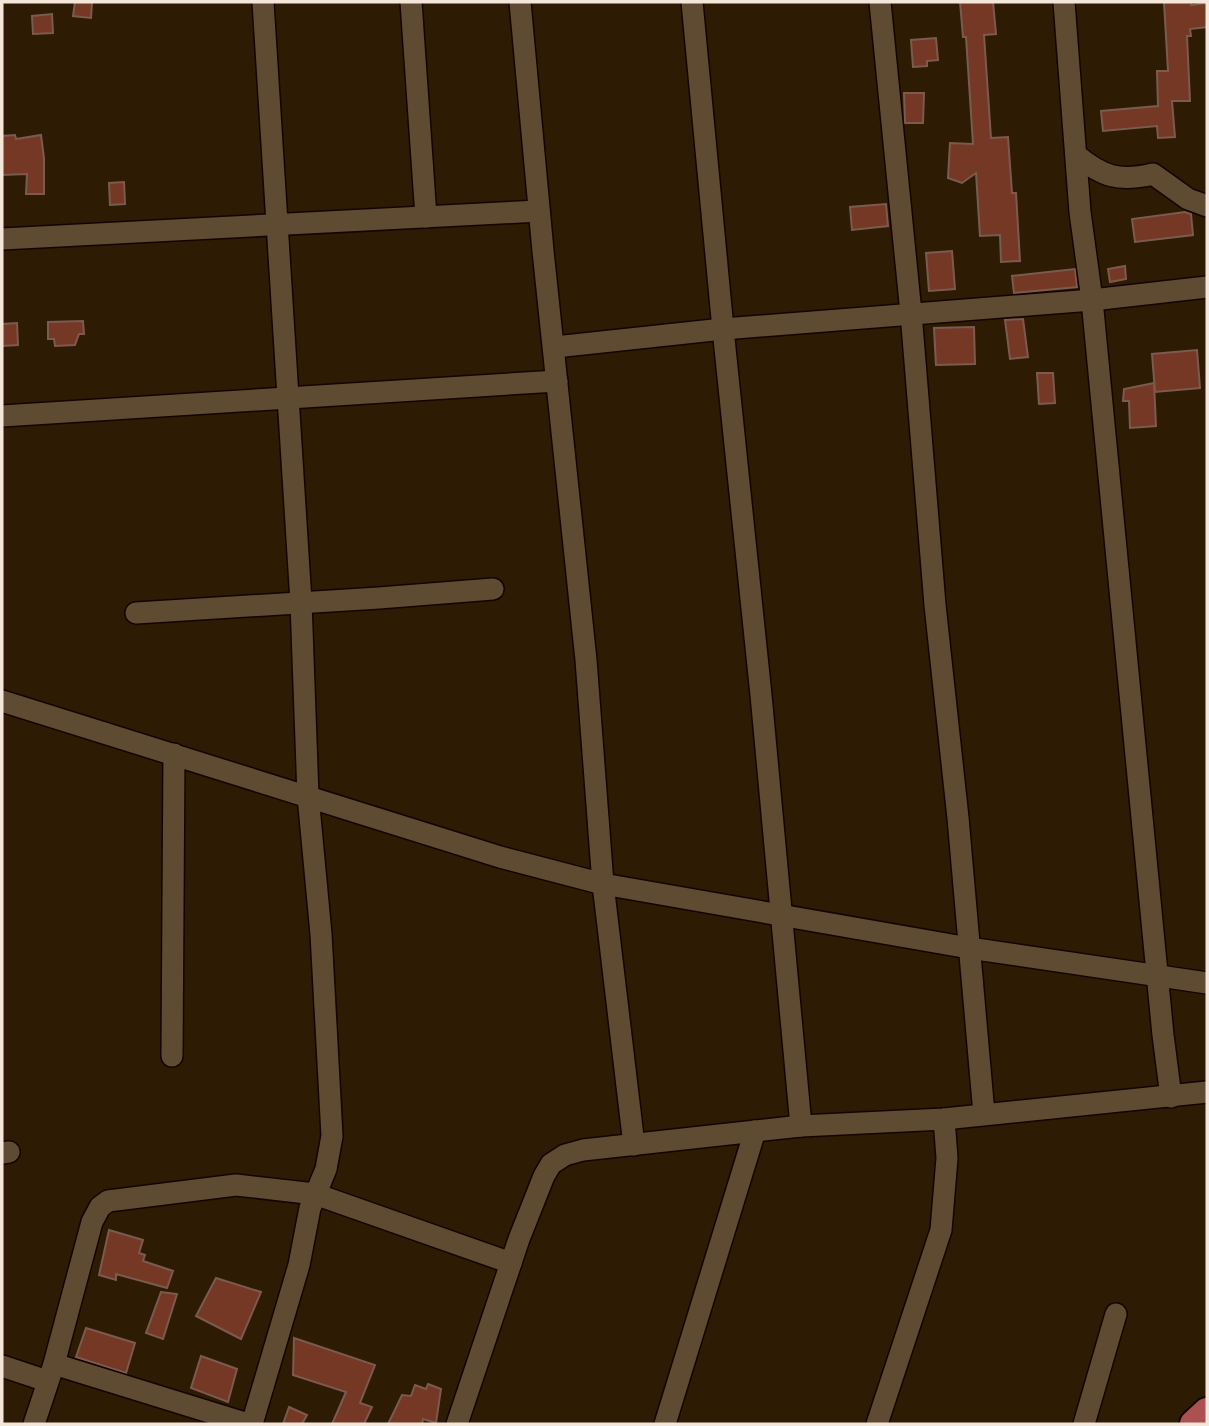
<svg xmlns="http://www.w3.org/2000/svg" width="1209" height="1426" font-family="Lato,sans-serif">
	<style>
		.building { fill: #743825; stroke: #7b5a50; stroke-width: 2 }
		.lines { fill: none; stroke-linecap: round; stroke-linejoin: round }
		.minor-casing { stroke: #150500; stroke-width: 24 }
		.major-casing { stroke: #150500; stroke-width: 32 }
		.minor { stroke: #5f4a32; stroke-width: 21 }
		.major { stroke: #ac5152; stroke-width: 28 }
	</style>
	<rect width="100%" height="100%" fill="#2e1b04"/>
	<!-- building -->
	<g class="building">
		<polygon points="75,2 92,2 91,18 73,16"/>
		<polygon points="960,2 993,2 996,34 984,35 991,138 1008,137 1012,193 1016,193 1020,261 1001,262 1000,235 980,236 976,173 962,183 948,178 950,143 973,144 966,37 963,37"/>
		<polygon points="1164,2 1191,2 1191,5 1207,3 1207,27 1190,29 1191,36 1187,36 1190,101 1172,101 1175,137 1158,138 1157,126 1103,131 1101,111 1158,106 1157,71 1168,71"/>
		<polygon points="52,14 53,33 33,34 32,16"/>
		<polygon points="936,38 938,60 927,61 927,66 913,67 911,40"/>
		<polygon points="904,93 924,93 923,123 905,123"/>
		<polygon points="15,135 16,139 41,135 44,158 44,194 26,194 27,174 2,175 2,136"/>
		<polygon points="124,182 125,204 110,205 109,183"/>
		<polygon points="886,204 888,226 852,230 850,207"/>
		<polygon points="1185,212 1191,214 1193,235 1135,242 1132,219"/>
		<polygon points="952,251 955,289 929,291 926,253"/>
		<polygon points="1125,266 1126,279 1110,282 1108,269"/>
		<polygon points="1075,269 1077,287 1014,293 1012,276"/>
		<polygon points="1023,319 1028,357 1010,359 1005,320"/>
		<polygon points="83,321 84,334 79,334 75,345 55,346 54,339 48,339 48,322"/>
		<polygon points="17,323 18,345 2,346 2,324"/>
		<polygon points="974,327 975,364 936,365 934,328"/>
		<polygon points="1197,350 1200,388 1155,392 1152,354"/>
		<polygon points="1037,373 1053,373 1055,403 1039,404"/>
		<polygon points="1154,383 1156,426 1130,428 1129,401 1123,401 1124,389"/>
		<polygon points="109,1230 143,1240 139,1253 145,1255 143,1261 173,1271 167,1288 116,1274 116,1280 99,1275"/>
		<polygon points="216,1278 261,1292 241,1339 196,1316"/>
		<polygon points="161,1292 177,1294 163,1339 146,1333"/>
		<polygon points="86,1328 135,1343 126,1373 76,1357"/>
		<polygon points="294,1338 375,1365 360,1403 372,1407 364,1424 332,1424 346,1392 293,1375"/>
		<polygon points="201,1356 237,1369 228,1402 191,1388"/>
		<polygon points="428,1384 441,1389 436,1423 423,1419 422,1424 388,1424 402,1395 411,1396 415,1385 426,1389"/>
		<polygon points="289,1407 307,1415 302,1424 283,1424"/>
	</g>
	<g class="lines">
		<defs>
			<g id="minor">
				<polyline points="411,2 426,217"/>
				<polyline points="520,2 543,251 586,660 603,884 634,1145"/>
				<polyline points="692,2 723,329 761,695 801,1126"/>
				<polyline points="880,2 911,313 935,605 958,818 984,1114"/>
				<polyline points="1064,2 1080,212 1092,300 1163,1035 1171,1097"/>
				<path d="M 1076,155 C 1103,177 1119,182 1153,174 L 1188,199 L 1207,206"/>
				<polyline points="2,239 539,211"/>
				<polyline points="555,347 723,329 1092,300 1207,287"/>
				<polyline points="2,416 557,381"/>
				<polyline points="136,613 379,598 493,589"/>
				<polyline points="2,701 500,857 603,884 969,948 1207,983"/>
				<polyline points="172,1056 174,754"/>
				<polyline points="2,1153 9,1152"/>
				<polyline points="54,1364 248,1424"/>
				<polyline points="2,1366 47,1381"/>
				<polyline points="34,1424 54,1364 92,1222 100,1207 108,1201 236,1185 315,1194 511,1263"/>
				<polyline points="252,1424 299,1265 310,1208 326,1169 332,1136 321,934 308,796 301,602 263,2"/>
				<polyline points="457,1424 519,1239 544,1176 551,1164 565,1155 583,1150 801,1126 944,1119 1207,1092"/>
				<polyline points="665,1424 755,1131"/>
				<polyline points="877,1424 941,1230 947,1158 944,1119"/>
				<polyline points="1084,1424 1116,1314"/>
			</g>
			<polyline id="major" points="1194,1424 1207,1412"/>
		</defs>
		<!-- minor casing -->
		<use href="#minor" class="minor-casing"/>
		<!-- major casing -->
		<use href="#major" class="major-casing"/>
		<!-- minor -->
		<use href="#minor" class="minor"/>
		<!-- major -->
		<use href="#major" class="major"/>
	</g>
	<!-- border -->
	<rect width="1209" height="1426" fill="none" stroke="#f4e7da" stroke-width="7"/>
</svg>
